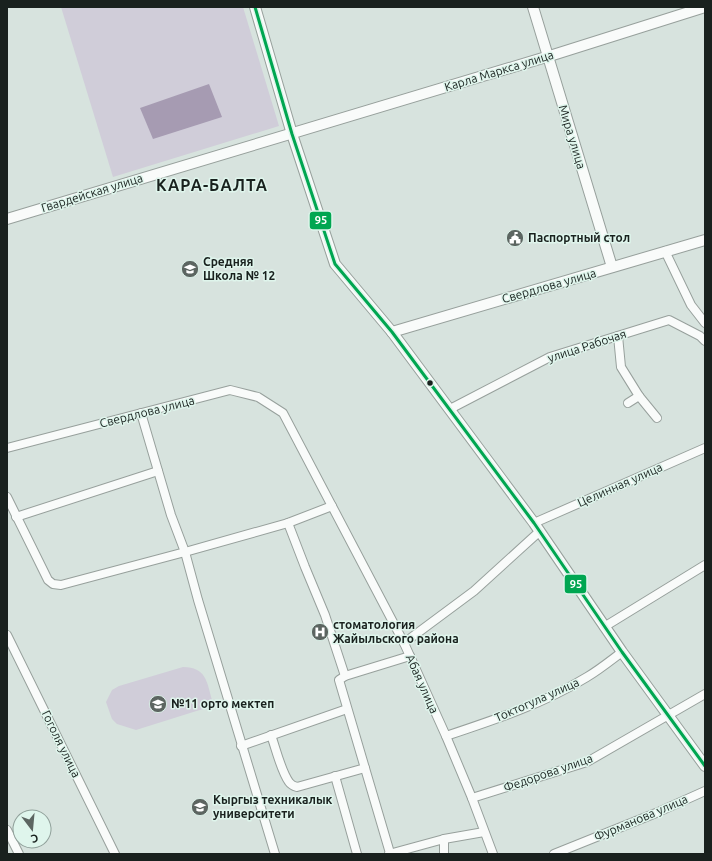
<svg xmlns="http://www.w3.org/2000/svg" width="712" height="861" font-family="Ubuntu,sans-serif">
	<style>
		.green { fill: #d0cdd9 }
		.water { fill: #a69bb2 }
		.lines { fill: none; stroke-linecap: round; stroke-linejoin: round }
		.minor-casing { stroke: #97a09c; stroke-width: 10 }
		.tertiary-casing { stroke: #97a09c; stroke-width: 12 }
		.minor { stroke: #f9fbfa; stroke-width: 8 }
		.tertiary { stroke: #f9fbfa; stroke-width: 10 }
		.bus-1-casing { stroke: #dff5ec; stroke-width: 6 }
		.bus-1 { stroke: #00a651; stroke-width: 3 }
		.bus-dot { fill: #19211e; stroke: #dff5ec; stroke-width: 1.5 }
		.labels { text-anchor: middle; stroke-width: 3; stroke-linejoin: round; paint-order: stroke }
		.street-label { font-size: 12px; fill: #19211e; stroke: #dff5ec }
		.poi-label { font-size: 12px; font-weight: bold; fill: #19211e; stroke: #dff5ec; text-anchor: start }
		.district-label { font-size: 16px; font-weight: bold; letter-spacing: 1px; fill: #19211e; stroke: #dff5ec }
		.line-badge { stroke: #dff5ec; stroke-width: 1.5 }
		.badge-label { font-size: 11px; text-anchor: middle; font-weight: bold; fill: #fff }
	</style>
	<rect width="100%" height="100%" fill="#d7e3de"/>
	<!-- green -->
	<g class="green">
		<polygon points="61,7 243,7 279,126 113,177"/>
		<path d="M 183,667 C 206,667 207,682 212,700 L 206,708 L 136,730 L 117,724 L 112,719 L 106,702 L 112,690 L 119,686 Z"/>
	</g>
	<!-- water -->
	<polygon class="water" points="209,84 222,117 153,139 140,108"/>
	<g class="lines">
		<defs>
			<g id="minor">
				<polyline points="665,251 691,305 705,323"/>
				<polyline points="618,336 621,367 639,396 657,418"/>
				<polyline points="628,403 639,396"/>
				<polyline points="450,409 550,357 669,320 700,336 705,341"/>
				<polyline points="7,448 230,390 258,397 283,413 404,643 446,736 472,798 493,854"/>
				<polyline points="7,497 48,580 53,584 61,585 185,552 171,515 141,413"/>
				<polyline points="16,517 158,471"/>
				<polyline points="288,523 305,567 325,615 345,676"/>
				<polyline points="534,523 705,448"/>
				<polyline points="604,627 705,565"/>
				<polyline points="7,635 115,854"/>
				<polyline points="404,643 474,591 540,531"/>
				<path d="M 271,735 C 276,749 281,771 289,782 C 291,785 293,786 297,787 L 365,768"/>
				<path d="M 446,736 C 494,720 543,704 587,677 C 599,670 610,661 622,652"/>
				<polyline points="241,746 347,709"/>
				<polyline points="335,776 357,854"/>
				<polyline points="472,798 587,762 705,694"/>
				<polyline points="7,830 19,854"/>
				<polyline points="390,853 339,680 345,676 410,656"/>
				<polyline points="275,854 198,600 185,552 288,523 332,506"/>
				<polyline points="389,854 444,839 484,832"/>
				<polyline points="444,854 444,839"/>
				<polyline points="554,854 656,813 705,791"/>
			</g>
			<g id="tertiary">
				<polyline points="255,7 292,134 335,264 392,332 534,523 622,652 705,766"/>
				<polyline points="533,7 612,267"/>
				<polyline points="7,219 556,54 705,7"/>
				<polyline points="392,332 705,240"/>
			</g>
		</defs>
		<!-- minor casing -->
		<use href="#minor" class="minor-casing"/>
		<!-- tertiary casing -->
		<use href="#tertiary" class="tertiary-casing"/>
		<!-- minor -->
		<use href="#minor" class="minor"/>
		<!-- tertiary -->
		<use href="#tertiary" class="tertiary"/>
		<defs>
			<polyline id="bus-1" points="255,7 292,134 335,264 392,332 534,523 622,652 705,766"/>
		</defs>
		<!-- bus-1 casing -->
		<use href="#bus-1" class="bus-1-casing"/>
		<!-- bus-1 -->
		<use href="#bus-1" class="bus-1"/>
	</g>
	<!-- icons -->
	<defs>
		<symbol id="civic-disc" viewBox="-11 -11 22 22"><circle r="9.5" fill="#5c6561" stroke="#dff5ec"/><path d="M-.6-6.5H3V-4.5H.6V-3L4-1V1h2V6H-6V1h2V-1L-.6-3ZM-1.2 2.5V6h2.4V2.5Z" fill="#fff"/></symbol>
		<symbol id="school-disc" viewBox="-11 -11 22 22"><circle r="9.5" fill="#5c6561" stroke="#dff5ec"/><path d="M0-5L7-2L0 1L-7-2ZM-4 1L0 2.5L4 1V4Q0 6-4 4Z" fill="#fff"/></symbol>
		<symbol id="hospital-disc" viewBox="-11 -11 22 22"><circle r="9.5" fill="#5c6561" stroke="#dff5ec"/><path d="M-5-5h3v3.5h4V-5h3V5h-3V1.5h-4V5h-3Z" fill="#fff"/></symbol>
		<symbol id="university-disc" viewBox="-11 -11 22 22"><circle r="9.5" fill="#5c6561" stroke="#dff5ec"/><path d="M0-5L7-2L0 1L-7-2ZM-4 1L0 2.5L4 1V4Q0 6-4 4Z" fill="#fff"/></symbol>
	</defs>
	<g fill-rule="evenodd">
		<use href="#civic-disc" x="505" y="228" width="20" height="20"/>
		<use href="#school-disc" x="180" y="259" width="20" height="20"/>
		<use href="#hospital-disc" x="310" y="622" width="20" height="20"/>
		<use href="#school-disc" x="148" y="694" width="20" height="20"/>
		<use href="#university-disc" x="190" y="797" width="20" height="20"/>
	</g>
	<!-- markers -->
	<circle class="bus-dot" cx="430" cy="383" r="3.5"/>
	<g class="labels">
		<!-- street labels -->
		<g class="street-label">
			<text transform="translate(499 71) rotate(-17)" y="4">Карла Маркса улица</text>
			<text transform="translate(572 137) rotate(73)" y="4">Мира улица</text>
			<text transform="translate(92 193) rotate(-17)" y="4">Гвардейская улица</text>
			<text transform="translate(549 286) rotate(-16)" y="4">Свердлова улица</text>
			<text transform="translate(587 346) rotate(-18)" y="4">улица Рабочая</text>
			<text transform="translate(147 412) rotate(-14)" y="4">Свердлова улица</text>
			<text transform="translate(620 485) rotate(-24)" y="4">Целинная улица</text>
			<text transform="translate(422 684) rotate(66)" y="4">Абая улица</text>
			<text transform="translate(537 700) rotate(-24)" y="4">Токтогула улица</text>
			<text transform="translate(61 744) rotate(64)" y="4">Гоголя улица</text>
			<text transform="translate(548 773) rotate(-19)" y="4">Федорова улица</text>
			<text transform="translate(641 818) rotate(-23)" y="4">Фурманова улица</text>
		</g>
		<!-- poi labels -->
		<g class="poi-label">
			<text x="528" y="242">Паспортный стол</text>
			<text x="203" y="266">Средняя<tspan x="203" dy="14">Школа № 12</tspan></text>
			<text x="333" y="629">стоматология<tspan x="333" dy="14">Жайыльского района</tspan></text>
			<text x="171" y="708">№11 орто мектеп</text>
			<text x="213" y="804">Кыргыз техникалык<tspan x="213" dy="14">университети</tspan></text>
		</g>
		<!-- district labels -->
		<g class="district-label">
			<text x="212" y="191">КАРА-БАЛТА</text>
		</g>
	</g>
	<g class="line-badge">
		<rect x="309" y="211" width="23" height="19" rx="4" fill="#00a651"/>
		<rect x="564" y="574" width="23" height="20" rx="4" fill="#00a651"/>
	</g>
	<g class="badge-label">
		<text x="321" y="224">95</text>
		<text x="576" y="588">95</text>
	</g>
	<!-- border -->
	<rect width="712" height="861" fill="none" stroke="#19211e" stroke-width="16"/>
	<!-- north arrow -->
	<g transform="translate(32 829) rotate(164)"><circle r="19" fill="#dff5ec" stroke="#90a09a"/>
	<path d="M0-3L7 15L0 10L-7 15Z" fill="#5c6561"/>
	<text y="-6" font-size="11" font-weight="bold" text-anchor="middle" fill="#19211e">С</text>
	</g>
</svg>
